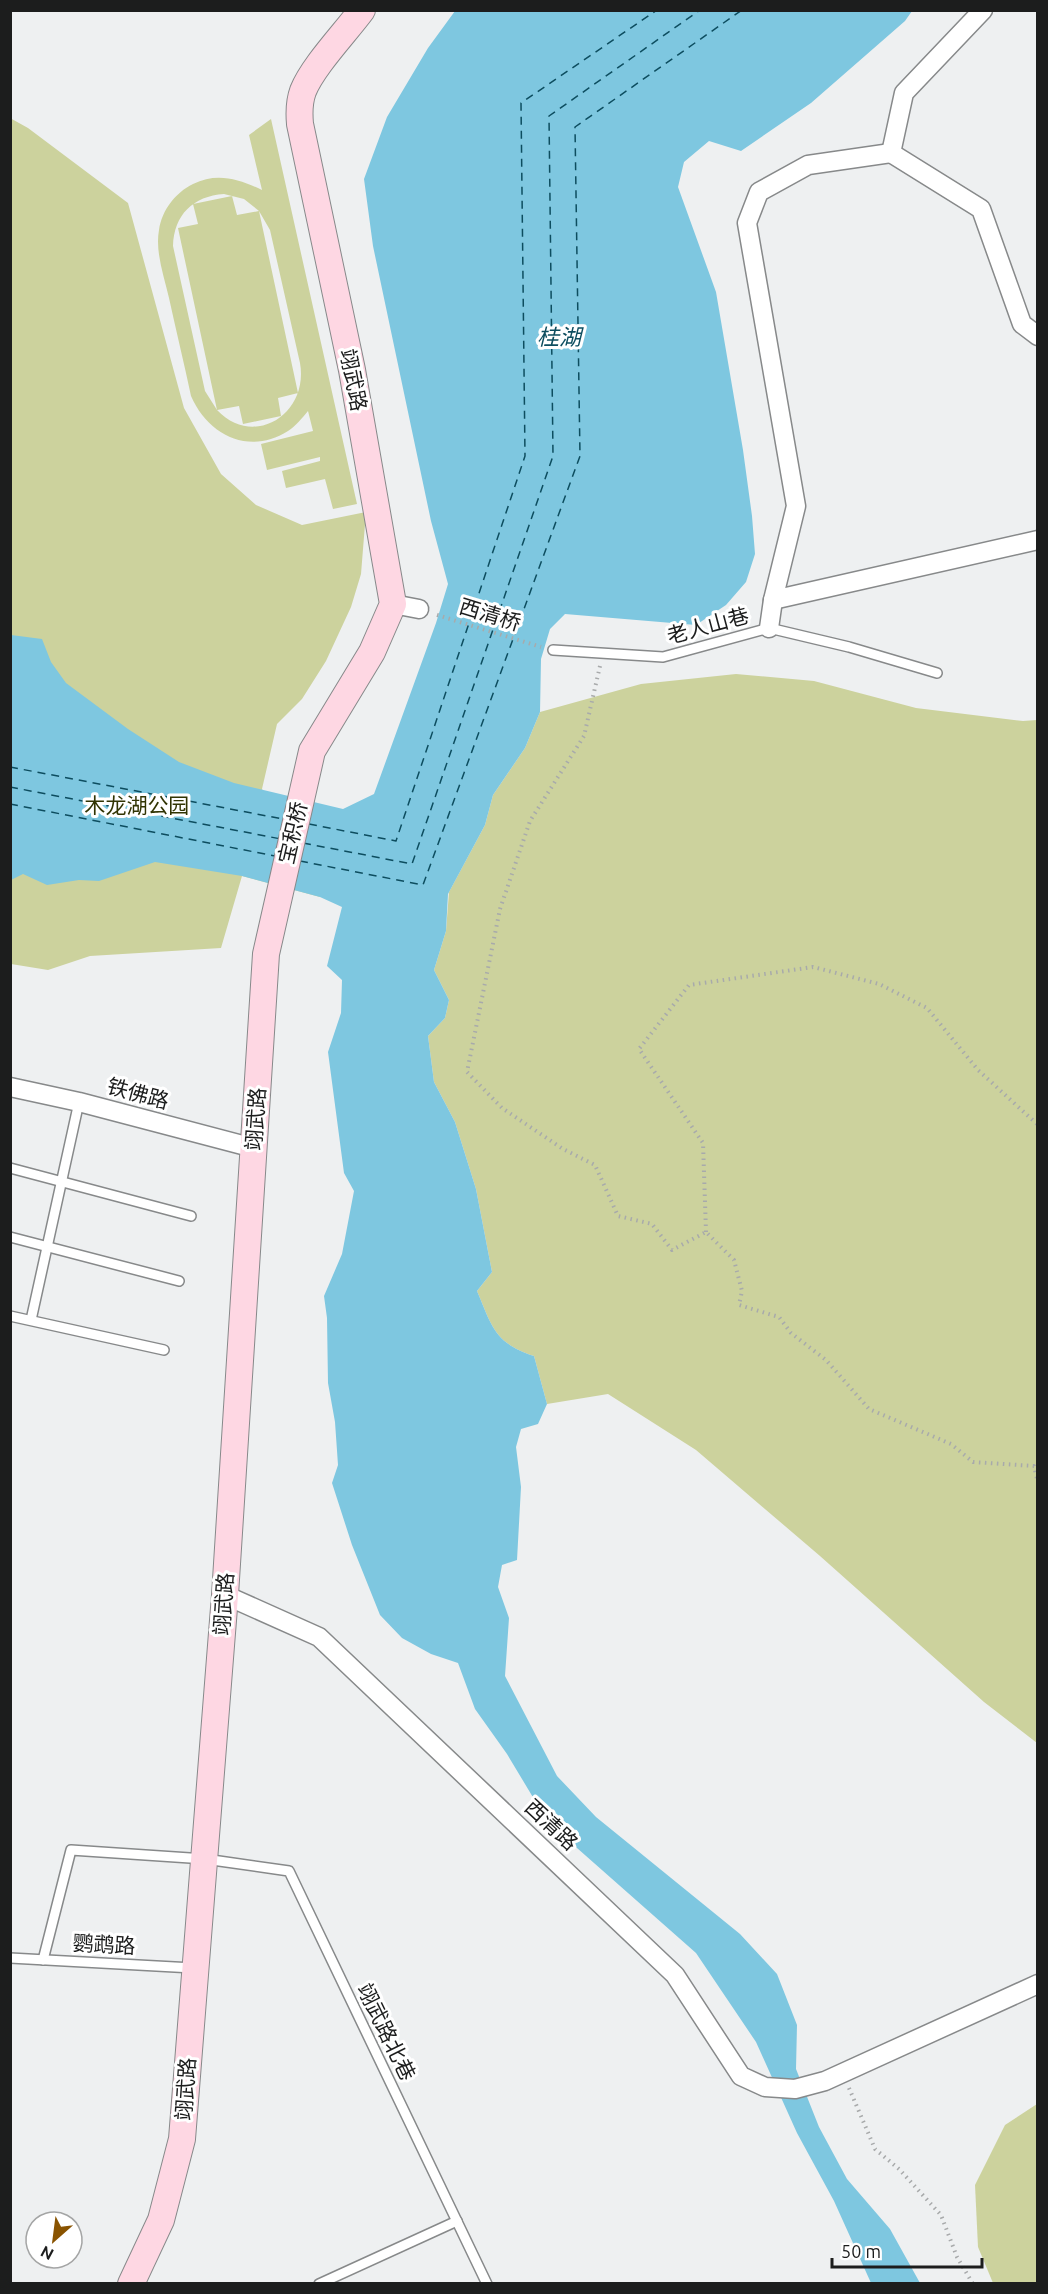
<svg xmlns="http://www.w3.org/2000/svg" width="1048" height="2294" font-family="Ubuntu,'Noto Sans SC',sans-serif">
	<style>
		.green { fill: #ccd29d; fill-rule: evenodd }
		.water { fill: #7ec7e0 }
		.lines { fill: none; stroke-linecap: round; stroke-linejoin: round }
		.ferry { stroke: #0d4d5f; stroke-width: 1.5; stroke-dasharray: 8 6; stroke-linecap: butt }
		.service-casing { stroke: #87898a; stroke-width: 12 }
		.minor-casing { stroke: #87898a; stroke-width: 21 }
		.secondary-casing { stroke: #87898a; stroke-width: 28 }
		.path { stroke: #a8aaab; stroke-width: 4; stroke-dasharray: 1.5 4.5; stroke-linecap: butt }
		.service { stroke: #fff; stroke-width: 9 }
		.minor { stroke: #fff; stroke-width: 18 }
		.secondary { stroke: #fed7e3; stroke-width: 26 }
		.labels { text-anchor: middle; stroke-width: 6; stroke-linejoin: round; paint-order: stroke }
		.street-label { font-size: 21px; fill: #1c1d1d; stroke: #fff }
		.park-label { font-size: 21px; fill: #313403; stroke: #fff }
		.water-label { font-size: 22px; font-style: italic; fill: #0d4d5f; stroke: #fff }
	</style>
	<rect width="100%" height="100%" fill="#eef0f1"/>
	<!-- green -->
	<g class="green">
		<polygon points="10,118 28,128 128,203 184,408 221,474 256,505 302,525 366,512 361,574 351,607 326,661 302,699 277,724 262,789 320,897 242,876 221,948 90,956 48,970 11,964"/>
		<path d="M 271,119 L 357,504 L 333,509 L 325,479 L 286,488 L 282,471 L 320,461 L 320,457 L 267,470 L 261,444 L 313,431 L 308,411 C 302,418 296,426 288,431 C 249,456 208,435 191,396 C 184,363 176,330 169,298 C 164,276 155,252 159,230 C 162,210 175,193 193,184 C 217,172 239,179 262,190 L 249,135 ZM 224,194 L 244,199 L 259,211 L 237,215 L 232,196 L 193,204 L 198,224 L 178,228 L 217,410 L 205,391 L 173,246 C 174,215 193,196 224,194 ZM 259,211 L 270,230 L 300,363 C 309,414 254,449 217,410 L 239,406 L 243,424 L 281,416 L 278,398 L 298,393 Z"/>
		<path d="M 736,674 L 814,681 L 916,708 L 1023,721 L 1037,720 L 1037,1743 L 984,1702 L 820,1556 L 696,1450 L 608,1394 L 547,1404 L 534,1356 C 494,1343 492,1326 477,1291 L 492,1272 L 476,1189 L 455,1122 L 434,1082 L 428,1036 L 445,1018 L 449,1000 L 434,970 L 446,931 L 449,892 L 485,825 L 493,795 L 525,748 L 540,712 L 641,684 Z"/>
		<polygon points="1037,2104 1037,2283 993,2283 978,2247 975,2185 1005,2125"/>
	</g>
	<!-- water -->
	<path class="water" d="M 455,11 L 912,11 L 905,21 L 811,103 L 741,151 L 709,141 L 684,162 L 678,187 L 716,292 L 743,450 L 752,516 L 755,554 L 746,582 L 726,605 L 696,625 L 565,614 L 550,629 L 541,659 L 540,712 L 525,748 L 493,795 L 485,825 L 448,894 L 446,931 L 434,970 L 449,1000 L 445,1018 L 428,1036 L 434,1082 L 455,1122 L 476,1189 L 492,1272 L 477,1291 C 492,1326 494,1343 534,1356 L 547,1404 L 538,1424 L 521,1429 L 516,1447 L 521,1487 L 517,1560 L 502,1565 L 498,1587 L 509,1618 L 505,1676 L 557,1776 L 596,1817 L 740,1934 L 777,1974 L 797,2025 L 796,2069 L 819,2127 L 847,2179 L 890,2229 L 920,2283 L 871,2283 L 834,2201 L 797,2133 L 756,2042 L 696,1953 L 560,1833 L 534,1799 L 507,1754 L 475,1709 L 458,1663 L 431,1654 L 402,1638 L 380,1615 L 352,1545 L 332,1483 L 338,1465 L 335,1422 L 328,1383 L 327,1318 L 324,1296 L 342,1254 L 354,1191 L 344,1173 L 328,1052 L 341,1013 L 342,980 L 327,966 L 342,907 L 320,897 L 242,876 L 155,862 L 99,881 L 79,880 L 47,885 L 23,874 L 11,880 L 11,635 L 42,639 L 51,662 L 66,683 L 128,729 L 179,762 L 234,783 L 343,809 L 374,794 L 436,623 L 448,584 L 431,521 L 373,246 L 364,179 L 387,117 L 428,48 Z"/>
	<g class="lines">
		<!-- ferry -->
		<g class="ferry">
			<polyline points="10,767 283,819"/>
			<polyline points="10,787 281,839"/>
			<polyline points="10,804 275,856"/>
			<polyline points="309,824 396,841 525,456 521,103 657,10"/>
			<polyline points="303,843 412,864 553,456 549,116 700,10"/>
			<polyline points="300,861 423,885 580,456 575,127 742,10"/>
		</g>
		<defs>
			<g id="service">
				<polyline points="553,650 663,657 769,628 849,647 937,673"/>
				<polyline points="10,1168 191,1216"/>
				<polyline points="10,1237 179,1281"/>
				<polyline points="10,1316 164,1350"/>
				<polyline points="31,1320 79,1102"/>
				<polyline points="10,1958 193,1968"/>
				<polyline points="43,1960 71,1850 205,1859 289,1871 487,2284"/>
				<polyline points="319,2284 457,2221"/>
			</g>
			<g id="minor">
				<polyline points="983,10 904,93 891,153 981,209 1022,324 1038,336"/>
				<polyline points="773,600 1038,540"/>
				<polyline points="393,604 419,609"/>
				<polyline points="769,628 773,600 796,506 747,223 759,192 808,165 891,153"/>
				<polyline points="10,1087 79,1102 254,1148"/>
				<polyline points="225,1595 319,1637 675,1975 741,2076 765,2087 795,2089 825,2081 1038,1984"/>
			</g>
			<path id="secondary" d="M 131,2284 L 161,2220 L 182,2139 L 225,1595 L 266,954 L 312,751 L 372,652 L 393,604 L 352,370 L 300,124 C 299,113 299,102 303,91 C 313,66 345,33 362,10"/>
		</defs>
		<!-- service casing -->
		<use href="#service" class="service-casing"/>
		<!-- minor casing -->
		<use href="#minor" class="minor-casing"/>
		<!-- secondary casing -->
		<use href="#secondary" class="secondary-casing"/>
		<!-- path -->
		<g class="path">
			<polyline points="437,615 541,647"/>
			<polyline points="600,666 584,736 530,821 500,909 467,1072 502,1108 563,1149 595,1165 618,1216 652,1224 672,1250 706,1232 734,1260 742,1291 739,1305 779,1317 791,1333 826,1360 869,1409 951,1444 973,1462 1034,1466 1038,1483"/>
			<polyline points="706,1232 703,1143 639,1049 689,985 813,967 879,984 927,1008 978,1070 1038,1125"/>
			<polyline points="849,2088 875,2149 899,2169 941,2215 957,2257 973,2284"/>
		</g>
		<!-- service -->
		<use href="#service" class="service"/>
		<!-- minor -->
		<use href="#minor" class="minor"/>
		<!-- secondary -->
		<use href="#secondary" class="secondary"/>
	</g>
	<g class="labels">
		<!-- street labels -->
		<g class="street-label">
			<text transform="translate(353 380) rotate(79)" y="7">翊武路</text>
			<text transform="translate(490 615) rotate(17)" y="7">西清桥</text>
			<text transform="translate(708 626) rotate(-15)" y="7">老人山巷</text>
			<text transform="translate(293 833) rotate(-77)" y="7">宝积桥</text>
			<text transform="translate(138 1094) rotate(15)" y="7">铁佛路</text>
			<text transform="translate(256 1119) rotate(-86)" y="7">翊武路</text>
			<text transform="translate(224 1604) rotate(-86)" y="7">翊武路</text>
			<text transform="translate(551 1825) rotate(43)" y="7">西清路</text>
			<text transform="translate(104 1945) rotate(3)" y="7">鹦鹉路</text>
			<text transform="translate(386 2032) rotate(64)" y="7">翊武路北巷</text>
			<text transform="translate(186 2089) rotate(-86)" y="7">翊武路</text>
		</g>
		<!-- park labels -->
		<g class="park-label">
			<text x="137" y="813">木龙湖公园</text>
		</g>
		<!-- water labels -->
		<g class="water-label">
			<text x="559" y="345">桂湖</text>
		</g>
	</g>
	<!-- border -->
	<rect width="1048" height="2294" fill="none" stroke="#1c1d1d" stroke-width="24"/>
	<!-- north arrow -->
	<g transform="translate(54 2240) rotate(208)"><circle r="28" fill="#ffffff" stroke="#a4a5a5" stroke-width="1.5"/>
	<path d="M0-4.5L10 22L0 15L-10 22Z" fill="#895300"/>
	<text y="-9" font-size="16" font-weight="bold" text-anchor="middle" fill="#1c1d1d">N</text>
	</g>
	<!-- scale -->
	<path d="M832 2258v9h150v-9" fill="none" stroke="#1c1d1d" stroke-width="3"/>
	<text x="841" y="2258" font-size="18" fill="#1c1d1d" stroke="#ffffff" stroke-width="4.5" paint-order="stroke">50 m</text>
</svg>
